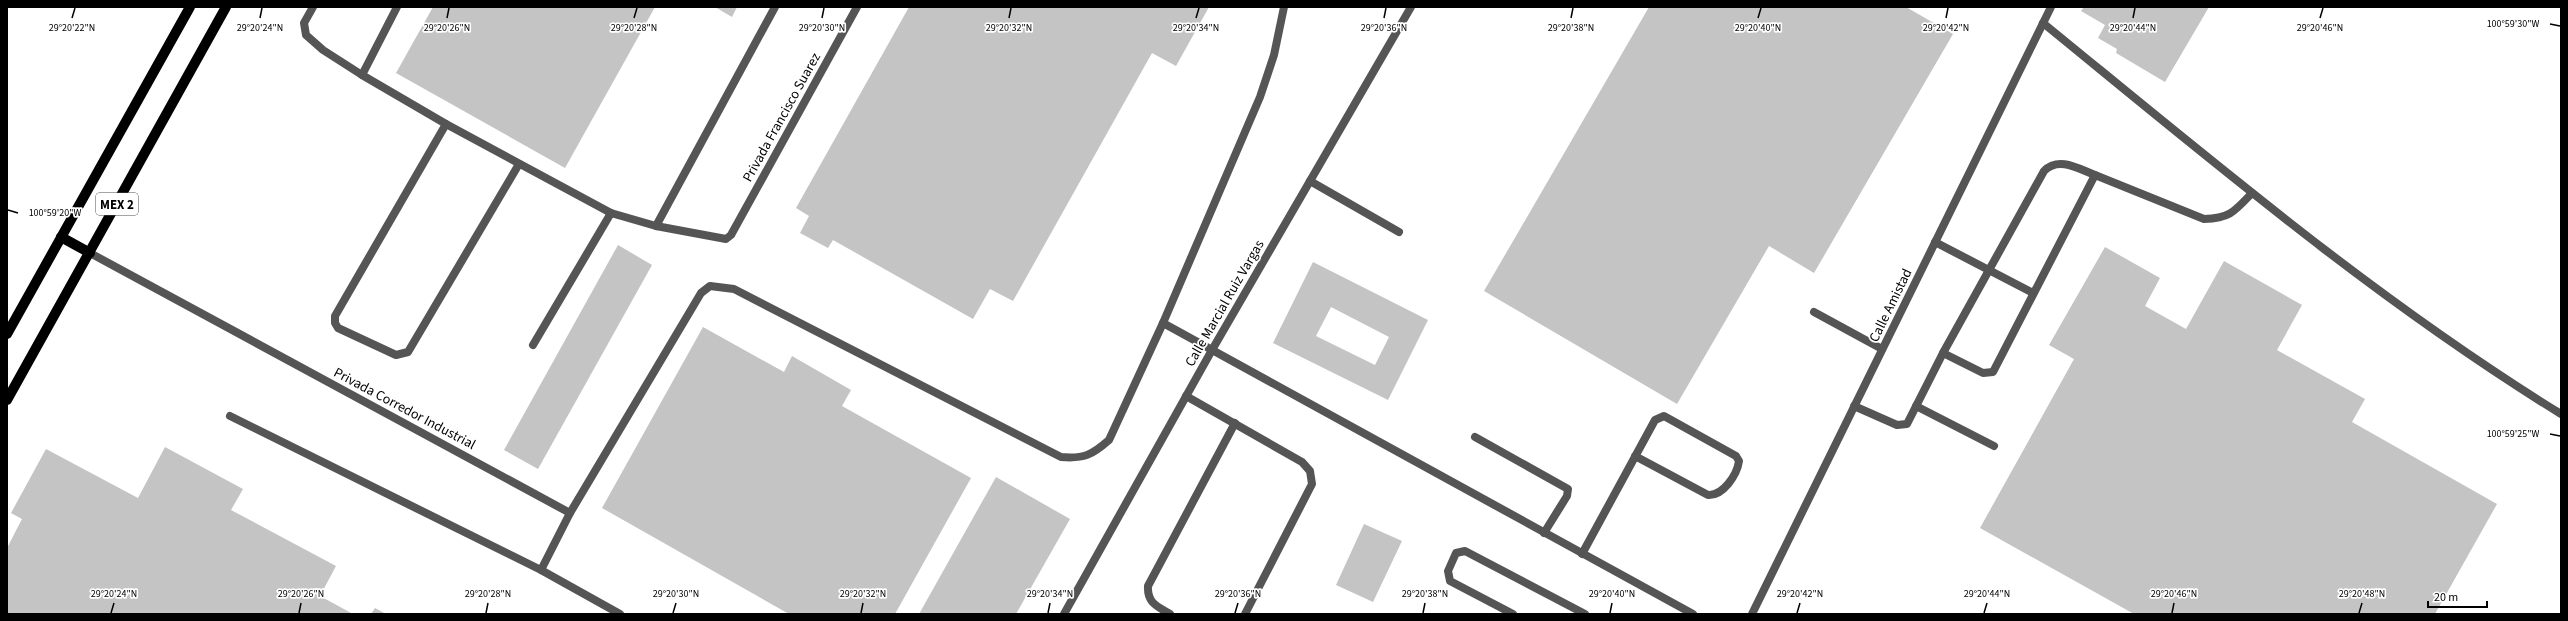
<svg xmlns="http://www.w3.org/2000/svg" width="2568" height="621" font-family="'Source Sans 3',sans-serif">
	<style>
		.building { fill: #c4c4c4; fill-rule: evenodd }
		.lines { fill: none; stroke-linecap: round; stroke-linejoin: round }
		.lane { stroke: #555; stroke-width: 8 }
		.street { stroke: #555; stroke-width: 8 }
		.primary { stroke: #000; stroke-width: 10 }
		.ticks { fill: none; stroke: #000; stroke-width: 1.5 }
		.labels { text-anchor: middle; stroke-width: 3.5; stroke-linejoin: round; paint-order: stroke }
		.shield { fill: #fff; stroke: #4c4c4c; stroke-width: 1 }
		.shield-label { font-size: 13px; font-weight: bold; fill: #000 }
		.street-label { font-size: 14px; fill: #000; stroke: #fff }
		.ticks-label { font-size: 10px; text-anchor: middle; fill: #000; stroke: #fff; stroke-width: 3.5; stroke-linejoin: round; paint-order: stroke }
	</style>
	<rect width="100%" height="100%" fill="#fff"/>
	<!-- building -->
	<g class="building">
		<polygon points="433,7 655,7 565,168 396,73"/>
		<polygon points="715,7 737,7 732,17"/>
		<polygon points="909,7 1209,7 1176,66 1152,53 1013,301 990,289 973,319 833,240 828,248 800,233 809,216 796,208"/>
		<polygon points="1649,7 1906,7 1953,34 1814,273 1769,246 1677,404 1484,291"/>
		<polygon points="2084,7 2209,7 2165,82 2116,53 2117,49 2098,38 2105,25 2081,11"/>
		<polygon points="618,245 652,265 538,469 504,450"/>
		<polygon points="2105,247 2160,278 2145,306 2186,329 2224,261 2302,305 2277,350 2365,399 2352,422 2497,504 2435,614 2134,614 1980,528 2074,359 2049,345"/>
		<path d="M 1313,262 L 1428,320 L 1388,400 L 1273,343 ZM 1331,307 L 1389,337 L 1375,365 L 1316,336 Z"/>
		<polygon points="703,327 784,372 792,356 851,390 842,406 971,478 895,614 789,614 602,508"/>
		<polygon points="165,447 243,489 231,510 336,566 320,596 353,614 7,614 7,548 22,519 11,513 46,449 138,498"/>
		<polygon points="996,477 1070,519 1016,614 919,614"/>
		<polygon points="1364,524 1402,541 1373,602 1336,585"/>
		<polygon points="375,608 386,614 371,614"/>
	</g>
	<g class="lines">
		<!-- lane -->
		<g class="lane">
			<polyline points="313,7 304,23 306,35 323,50 362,75 446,124 611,213 656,226 726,239 731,235 857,7"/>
			<path d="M 2043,23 C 2211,160 2376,300 2561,414"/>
			<polyline points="362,75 397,7"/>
			<polyline points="446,124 335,316 335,323 338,328 396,355 408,352 519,164"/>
			<polyline points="1310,181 1399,232"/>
			<polyline points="656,226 775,7"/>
			<polyline points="1935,242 2033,293"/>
			<polyline points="90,253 570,513 541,570 620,614"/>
			<polyline points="1814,312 1882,349"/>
			<polyline points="1163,323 1693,614"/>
			<polyline points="533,345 611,213"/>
			<path d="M 1943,353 L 1983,373 L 1993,372 L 2095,175 L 2204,219 C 2230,218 2234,212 2252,193"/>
			<polyline points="1186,396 1302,462 1310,471 1312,484 1245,614"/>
			<path d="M 1854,406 L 1897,425 L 1907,424 L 1943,353 L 2044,171 C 2059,156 2079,169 2095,175"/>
			<polyline points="1916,406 1994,446"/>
			<polyline points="230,416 541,570"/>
			<polyline points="1475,437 1568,489 1567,496 1544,533"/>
			<path d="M 570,513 L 701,293 L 710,286 L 734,289 L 1061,457 C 1084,459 1092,455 1109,440 L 1163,323 L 1260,97 L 1274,55 L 1284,7"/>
			<path d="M 1582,554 L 1655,420 L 1664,416 L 1736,456 L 1739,461 C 1737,475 1723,496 1708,495 L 1635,456"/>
			<polyline points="1064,614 1212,350 1411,7"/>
			<path d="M 1170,614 C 1157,606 1147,603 1148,586 L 1235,423"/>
			<polyline points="1513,614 1450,581 1448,571 1456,553 1465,551 1585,614"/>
		</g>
		<!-- street -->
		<polyline class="street" points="1752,614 2051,7"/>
		<!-- primary -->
		<g class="primary">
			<polyline points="61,237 90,253"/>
			<polyline points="7,334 190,7"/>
			<polyline points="7,400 226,7"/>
		</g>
	</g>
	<!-- ticks -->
	<path class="ticks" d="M 72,18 L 75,8M 260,18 L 262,8M 447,18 L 449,8M 634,18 L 637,8M 822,18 L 824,8M 1009,18 L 1011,8M 1196,18 L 1199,8M 1384,18 L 1386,8M 1571,18 L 1573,8M 1758,18 L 1761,8M 1946,18 L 1948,8M 2133,18 L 2135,8M 2320,18 L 2323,8M 2550,24 L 2560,26M 8,210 L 18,213M 2550,434 L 2560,436M 111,613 L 114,603M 299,613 L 301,603M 486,613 L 488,603M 673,613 L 676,603M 861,613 L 863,603M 1048,613 L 1050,603M 1235,613 L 1238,603M 1423,613 L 1425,603M 1610,613 L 1612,603M 1797,613 L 1800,603M 1984,613 L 1987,603M 2172,613 L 2174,603M 2359,613 L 2362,603"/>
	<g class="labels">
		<!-- shield labels -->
		<rect class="shield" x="96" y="193" width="42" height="22" rx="3"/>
		<g class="shield-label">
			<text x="117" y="209">MEX 2</text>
		</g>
		<!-- street labels -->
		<g class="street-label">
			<text transform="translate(781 117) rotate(-61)" y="5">Privada Francisco Suarez</text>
			<text transform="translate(1224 303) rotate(-60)" y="5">Calle Marcial Ruiz Vargas</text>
			<text transform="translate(1890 305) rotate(-64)" y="5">Calle Amistad</text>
			<text transform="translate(405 408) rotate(28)" y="5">Privada Corredor Industrial</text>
		</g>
	</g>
	<g class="ticks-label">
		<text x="2513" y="27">100°59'30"W</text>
		<text x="72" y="31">29°20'22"N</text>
		<text x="260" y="31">29°20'24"N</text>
		<text x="447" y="31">29°20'26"N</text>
		<text x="634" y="31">29°20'28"N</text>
		<text x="822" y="31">29°20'30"N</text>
		<text x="1009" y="31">29°20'32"N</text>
		<text x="1196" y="31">29°20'34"N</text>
		<text x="1384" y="31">29°20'36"N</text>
		<text x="1571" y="31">29°20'38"N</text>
		<text x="1758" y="31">29°20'40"N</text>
		<text x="1946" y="31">29°20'42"N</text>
		<text x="2133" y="31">29°20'44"N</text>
		<text x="2320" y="31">29°20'46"N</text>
		<text x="55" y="216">100°59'20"W</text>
		<text x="2513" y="437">100°59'25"W</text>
		<text x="114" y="597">29°20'24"N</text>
		<text x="301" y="597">29°20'26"N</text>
		<text x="488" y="597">29°20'28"N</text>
		<text x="676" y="597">29°20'30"N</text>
		<text x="863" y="597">29°20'32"N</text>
		<text x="1050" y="597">29°20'34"N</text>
		<text x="1238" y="597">29°20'36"N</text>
		<text x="1425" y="597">29°20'38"N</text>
		<text x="1612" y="597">29°20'40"N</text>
		<text x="1800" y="597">29°20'42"N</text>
		<text x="1987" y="597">29°20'44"N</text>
		<text x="2174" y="597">29°20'46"N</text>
		<text x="2362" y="597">29°20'48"N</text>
	</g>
	<!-- border -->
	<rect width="2568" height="621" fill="none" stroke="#000000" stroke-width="16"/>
	<!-- scale -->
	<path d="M2428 601v6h59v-6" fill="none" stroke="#000000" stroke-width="2"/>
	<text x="2434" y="601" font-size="12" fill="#000000" stroke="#ffffff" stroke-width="3" paint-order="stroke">20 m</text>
</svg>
